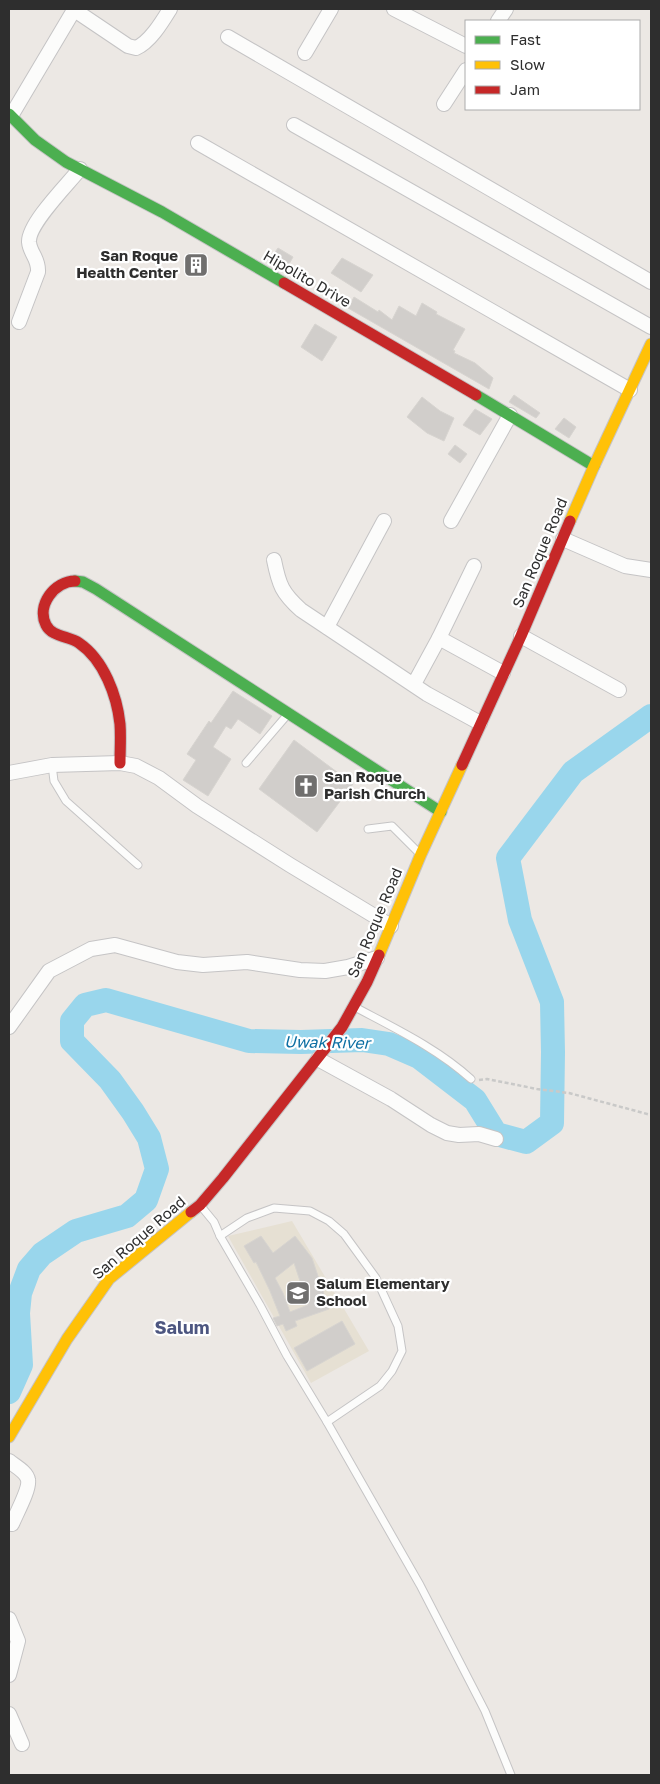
<svg xmlns="http://www.w3.org/2000/svg" width="660" height="1784" font-family="'Golos Text',sans-serif">
	<style>
		.education { fill: #e6e0d3 }
		.lines { fill: none; stroke-linecap: round; stroke-linejoin: round }
		.river { stroke: #99d6ec; stroke-width: 24 }
		.building { fill: #d1cecb; stroke: #d7d4d0; fill-rule: evenodd }
		.lane-casing { stroke: #c5c4c5; stroke-width: 9 }
		.street-casing { stroke: #c5c4c5; stroke-width: 16 }
		.fast-casing { stroke: #c5c4c5; stroke-width: 13 }
		.slow-casing { stroke: #c5c4c5; stroke-width: 13 }
		.jam-casing { stroke: #c5c4c5; stroke-width: 13 }
		.path { stroke: #c9c9c8; stroke-width: 2.5; stroke-dasharray: 4 2.5; stroke-linecap: butt }
		.lane { stroke: #fcfcfb; stroke-width: 7 }
		.street { stroke: #fcfcfb; stroke-width: 14 }
		.fast { stroke: #4caf50; stroke-width: 11 }
		.slow { stroke: #ffc107; stroke-width: 11 }
		.jam { stroke: #c62828; stroke-width: 11 }
		.labels { text-anchor: middle; stroke-width: 4.5; stroke-linejoin: round; paint-order: stroke }
		.poi-label { font-size: 15px; font-weight: bold; fill: #2e2e2e; stroke: #fff; text-anchor: start }
		.street-label { font-size: 15px; fill: #2e2e2e; stroke: #fff }
		.water-label { font-size: 16px; font-style: italic; fill: #0d6fa3; stroke: #fff }
		.quarter-label { font-size: 18px; font-weight: bold; fill: #4d5680; stroke: #fff }
	</style>
	<rect width="100%" height="100%" fill="#ece8e4"/>
	<!-- education -->
	<polygon class="education" points="292,1221 369,1351 311,1383 228,1236"/>
	<g class="lines">
		<!-- river -->
		<polyline class="river" points="9,1392 21,1365 18,1313 20,1293 29,1269 42,1254 76,1231 127,1216 146,1200 157,1169 149,1138 133,1112 110,1080 72,1041 72,1021 85,1005 106,1000 249,1041 301,1042 362,1040 389,1044 419,1057 475,1100 496,1134 526,1142 552,1123 553,1052 552,1002 520,920 508,858 573,772 651,716"/>
	</g>
	<!-- building -->
	<g class="building">
		<polygon points="278,248 293,257 285,271 269,261"/>
		<polygon points="194,253 208,262 199,277 185,269"/>
		<polygon points="342,258 373,275 361,292 331,273"/>
		<polygon points="354,297 378,312 379,310 392,320 399,306 416,316 422,303 437,312 436,314 465,329 453,350 455,351 454,353 475,363 493,378 489,389 348,308"/>
		<polygon points="315,324 337,337 322,361 301,347"/>
		<polygon points="514,395 540,413 536,418 509,402"/>
		<polygon points="422,397 440,411 454,418 444,441 427,433 407,417"/>
		<polygon points="475,409 492,419 480,435 463,425"/>
		<polygon points="564,418 576,427 569,438 555,429"/>
		<polygon points="455,445 467,454 460,463 448,454"/>
		<polygon points="233,691 272,716 260,734 238,719 231,729 226,726 213,747 231,759 208,796 183,780 196,760 187,754 209,721 211,723"/>
		<polygon points="294,740 353,784 317,832 259,789"/>
		<path d="M 261,1236 L 273,1253 L 295,1236 L 312,1258 L 329,1309 L 295,1321 L 297,1326 L 286,1331 L 283,1324 L 277,1326 L 273,1318 L 280,1316 L 270,1291 L 256,1262 L 254,1263 L 244,1246 ZM 294,1263 L 308,1305 L 290,1312 L 283,1293 L 275,1278 Z"/>
		<polygon points="342,1321 355,1344 307,1371 294,1348"/>
	</g>
	<g class="lines">
		<defs>
			<g id="lane">
				<polyline points="246,763 288,714"/>
				<polyline points="52,765 54,781 66,801 138,865"/>
				<polyline points="368,829 392,826 420,854"/>
				<path d="M 353,1006 C 394,1028 437,1048 471,1079"/>
				<polyline points="200,1205 214,1222 220,1236 260,1305 287,1356 327,1422 420,1585 485,1711 511,1775"/>
				<polyline points="220,1236 247,1218 274,1208 310,1211 329,1221 344,1234 376,1278 398,1326 402,1351 392,1371 380,1386 327,1422"/>
			</g>
			<g id="street">
				<path d="M 73,9 L 128,46 L 136,48 C 150,42 162,22 170,9"/>
				<polyline points="394,9 466,46"/>
				<polyline points="498,21 506,9"/>
				<polyline points="228,37 651,282"/>
				<polyline points="305,53 331,9"/>
				<polyline points="444,104 466,70"/>
				<polyline points="11,116 74,10"/>
				<polyline points="294,125 651,327"/>
				<polyline points="198,143 630,390"/>
				<path d="M 19,322 L 38,272 C 39,258 30,254 29,242 C 28,224 67,185 80,169"/>
				<polyline points="451,521 510,415"/>
				<polyline points="563,539 625,566 651,570"/>
				<path d="M 274,560 C 279,585 282,593 301,610 L 427,694 L 480,723"/>
				<polyline points="327,627 384,521"/>
				<polyline points="521,636 619,690"/>
				<polyline points="439,638 503,673"/>
				<polyline points="414,684 439,638 474,566"/>
				<polyline points="9,773 52,765 120,763 136,766 159,778 197,806 290,865 391,926"/>
				<polyline points="9,1027 49,971 91,949 115,945 177,962 203,965 247,962 300,970 325,971 348,967 377,958"/>
				<polyline points="318,1059 391,1099 431,1125 447,1133 459,1135 479,1134 496,1139"/>
				<path d="M 9,1461 C 15,1466 27,1472 28,1480 C 30,1489 16,1514 12,1524"/>
				<polyline points="9,1619 18,1641 9,1675"/>
				<polyline points="9,1714 22,1744"/>
			</g>
			<g id="fast">
				<polyline points="9,114 35,140 66,162 162,212 284,283"/>
				<polyline points="476,395 594,466"/>
				<polyline points="75,581 83,582 96,589 441,812"/>
			</g>
			<g id="slow">
				<polyline points="570,521 594,466 651,344"/>
				<polyline points="379,955 421,854 462,765"/>
				<polyline points="9,1437 67,1339 109,1279 191,1212"/>
			</g>
			<g id="jam">
				<polyline points="284,283 476,395"/>
				<path d="M 75,581 C 55,581 36,605 46,625 C 52,637 69,636 79,643 C 104,660 117,696 120,724 C 121,737 120,750 120,763"/>
				<polyline points="462,765 521,636 570,521"/>
				<polyline points="191,1212 200,1205 223,1178 342,1027 367,982 379,955"/>
			</g>
		</defs>
		<!-- lane casing -->
		<use href="#lane" class="lane-casing"/>
		<!-- street casing -->
		<use href="#street" class="street-casing"/>
		<!-- fast casing -->
		<use href="#fast" class="fast-casing"/>
		<!-- slow casing -->
		<use href="#slow" class="slow-casing"/>
		<!-- jam casing -->
		<use href="#jam" class="jam-casing"/>
		<!-- path -->
		<polyline class="path" points="479,1080 487,1079 537,1089 569,1093 651,1115"/>
		<!-- lane -->
		<use href="#lane" class="lane"/>
		<!-- street -->
		<use href="#street" class="street"/>
		<!-- fast -->
		<use href="#fast" class="fast"/>
		<!-- slow -->
		<use href="#slow" class="slow"/>
		<!-- jam -->
		<use href="#jam" class="jam"/>
	</g>
	<!-- icons -->
	<defs>
		<symbol id="building-square" viewBox="-11 -11 22 22"><rect x="-9" y="-9" width="18" height="18" rx="4" fill="#706f6e" stroke="#fff"/><path d="M-4-6H4V6H1V3H-1V6H-4ZM-2.5-4.3h1.7v1.8h-1.7ZM.8-4.3h1.7v1.8H.8ZM-2.5-1h1.7V.8h-1.7ZM.8-1h1.7V.8H.8Z" fill="#fff"/></symbol>
		<symbol id="church-square" viewBox="-11 -11 22 22"><rect x="-9" y="-9" width="18" height="18" rx="4" fill="#706f6e" stroke="#fff"/><path d="M-1.2-6h2.4v3.5h3.3v2.4h-3.3V6h-2.4V-.1h-3.3v-2.4h3.3Z" fill="#fff"/></symbol>
		<symbol id="school-square" viewBox="-11 -11 22 22"><rect x="-9" y="-9" width="18" height="18" rx="4" fill="#706f6e" stroke="#fff"/><path d="M0-5L7-2L0 1L-7-2ZM-4 1L0 2.5L4 1V4Q0 6-4 4Z" fill="#fff"/></symbol>
	</defs>
	<g fill-rule="evenodd">
		<use href="#building-square" x="182" y="251" width="28" height="28"/>
		<use href="#church-square" x="292" y="772" width="28" height="28"/>
		<use href="#school-square" x="284" y="1279" width="28" height="28"/>
	</g>
	<g class="labels">
		<!-- poi labels -->
		<g class="poi-label">
			<text x="178" y="261" text-anchor="end">San Roque<tspan x="178" dy="17">Health Center</tspan></text>
			<text x="324" y="782">San Roque<tspan x="324" dy="17">Parish Church</tspan></text>
			<text x="316" y="1289">Salum Elementary<tspan x="316" dy="17">School</tspan></text>
		</g>
		<!-- street labels -->
		<g class="street-label">
			<text transform="translate(307 279) rotate(30)" y="5">Hipolito Drive</text>
			<text transform="translate(540 553) rotate(-67)" y="5">San Roque Road</text>
			<text transform="translate(375 923) rotate(-67)" y="5">San Roque Road</text>
			<text transform="translate(139 1238) rotate(-41)" y="5">San Roque Road</text>
		</g>
		<!-- water labels -->
		<g class="water-label">
			<text transform="translate(327 1042) rotate(1)" y="6">Uwak River</text>
		</g>
		<!-- quarter labels -->
		<g class="quarter-label">
			<text x="182" y="1334">Salum</text>
		</g>
	</g>
	<!-- border -->
	<rect width="660" height="1784" fill="none" stroke="#2e2e2e" stroke-width="20"/>
	<!-- legend -->
	<rect x="465" y="20" width="175" height="90" fill="#ffffff" stroke="#ababab"/>
	<rect x="475" y="36" width="25" height="8" fill="#4caf50" stroke="#ababab"/>
	<text x="510" y="45" font-size="15" fill="#2e2e2e">Fast</text>
	<rect x="475" y="61" width="25" height="8" fill="#ffc107" stroke="#ababab"/>
	<text x="510" y="70" font-size="15" fill="#2e2e2e">Slow</text>
	<rect x="475" y="86" width="25" height="8" fill="#c62828" stroke="#ababab"/>
	<text x="510" y="95" font-size="15" fill="#2e2e2e">Jam</text>
</svg>
